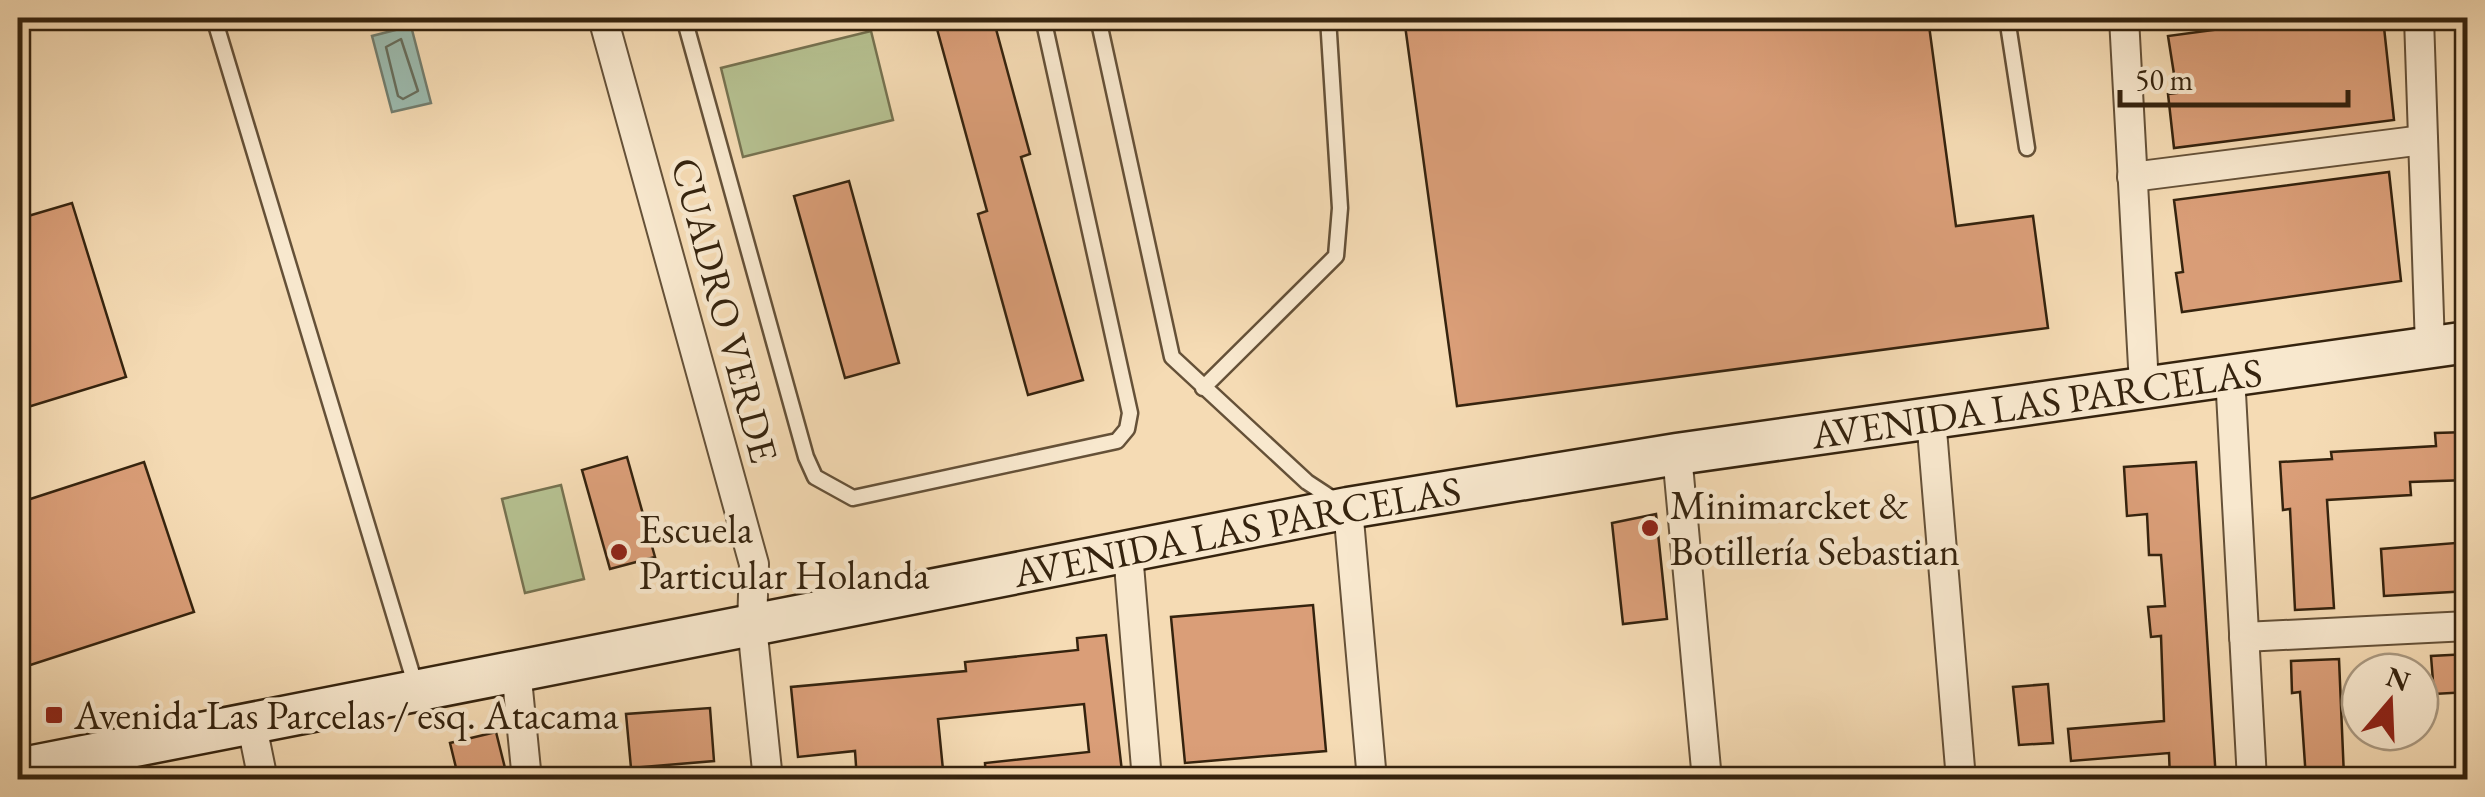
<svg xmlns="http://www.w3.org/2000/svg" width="2485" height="797" font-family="'EB Garamond',serif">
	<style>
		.green { fill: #b6c191; stroke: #767250; stroke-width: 2.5 }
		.water { fill: #9cbbaf; stroke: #737e6f; stroke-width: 2.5 }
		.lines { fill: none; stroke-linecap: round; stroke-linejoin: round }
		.shore { stroke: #686f5e; stroke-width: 2.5 }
		.building { fill: #da9e78; stroke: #35230e; stroke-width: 2.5 }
		.lane-casing { stroke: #655138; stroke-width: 19 }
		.street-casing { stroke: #655138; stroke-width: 32 }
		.secondary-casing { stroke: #35230e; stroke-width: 45 }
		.lane { stroke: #f8e8ce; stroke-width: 14 }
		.street { stroke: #f8e8ce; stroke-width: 28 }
		.secondary { stroke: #f8e8ce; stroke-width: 40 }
		.poi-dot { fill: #8f2418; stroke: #f8e8ce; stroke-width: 4 }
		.labels { text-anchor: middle; stroke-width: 9; stroke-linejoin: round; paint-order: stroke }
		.street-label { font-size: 40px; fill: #35230e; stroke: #f8e8ce }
		.poi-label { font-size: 40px; fill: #35230e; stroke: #f8e8ce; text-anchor: start }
	</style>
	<rect width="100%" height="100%" fill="#f5dbb4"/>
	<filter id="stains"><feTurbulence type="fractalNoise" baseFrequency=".002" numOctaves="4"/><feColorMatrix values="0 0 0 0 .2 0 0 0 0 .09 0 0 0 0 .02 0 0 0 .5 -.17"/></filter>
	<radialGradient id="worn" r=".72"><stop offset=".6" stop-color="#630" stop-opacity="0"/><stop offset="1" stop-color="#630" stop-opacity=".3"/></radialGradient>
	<!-- green -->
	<g class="green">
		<polygon points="871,31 893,120 743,157 721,68"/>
		<polygon points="561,485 584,579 525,593 502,499"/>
	</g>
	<!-- water -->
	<polygon class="water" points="411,26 431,103 392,112 372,36"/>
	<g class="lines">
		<!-- shore -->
		<polygon class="shore" points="401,39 418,91 403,99 398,96 386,47"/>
	</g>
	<!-- building -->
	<g class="building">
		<polygon points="934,18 993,18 1030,154 1021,157 1083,380 1028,395 978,214 987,211"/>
		<polygon points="1404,18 1928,18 1956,226 2033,216 2048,328 1457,406"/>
		<polygon points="2302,18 2383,18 2394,120 2174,148 2168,94 2177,93 2168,36"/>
		<polygon points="2389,172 2401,281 2182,312 2176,273 2183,272 2174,200"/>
		<polygon points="849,181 899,363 845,378 794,196"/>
		<polygon points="72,203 126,377 18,410 18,219"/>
		<polygon points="2468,432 2468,480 2410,482 2411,495 2327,500 2334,608 2295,610 2290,509 2283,510 2280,462 2332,459 2331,452 2436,446 2435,433"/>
		<polygon points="627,457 655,557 610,569 582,470"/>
		<polygon points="144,462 194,612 18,669 18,503"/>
		<polygon points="2196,462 2216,780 2170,780 2169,753 2071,761 2068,729 2164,721 2161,636 2151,637 2148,607 2165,606 2161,555 2149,555 2147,514 2127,516 2124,467"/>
		<polygon points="1656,514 1667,619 1623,624 1612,523"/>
		<polygon points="2468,542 2468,591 2384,596 2381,549"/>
		<polygon points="1313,605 1326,751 1185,763 1171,617"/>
		<polygon points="1106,635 1123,780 986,780 985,763 1089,752 1084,704 938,719 944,780 857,780 855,751 798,757 791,687 966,671 965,662 1078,650 1077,638"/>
		<polygon points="2468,654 2468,692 2434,694 2431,656"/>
		<polygon points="2339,659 2344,777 2306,779 2300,692 2292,693 2291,661"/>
		<polygon points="2048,684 2053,743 2019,745 2013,687"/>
		<polygon points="710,708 714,761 631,768 626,714"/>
		<polygon points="496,732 508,780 459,780 450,743"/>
	</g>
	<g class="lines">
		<defs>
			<g id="lane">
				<polyline points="214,18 416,687"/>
				<polyline points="684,18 806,457 815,477 853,498 1117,441 1127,429 1130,413 1043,18"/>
				<polyline points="1098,18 1172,357 1307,482 1339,503"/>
				<polyline points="2007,18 2027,148"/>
				<polyline points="1203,388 1336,256 1340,208 1328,18"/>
			</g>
			<g id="street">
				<polyline points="603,18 754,564 752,626 768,780"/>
				<polyline points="2124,18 2144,385"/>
				<polyline points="2419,18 2430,347"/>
				<polyline points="2132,177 2423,140"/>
				<polyline points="2230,375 2252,780"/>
				<polyline points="1931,418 1961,780"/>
				<polyline points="1677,454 1707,780"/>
				<polyline points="1348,508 1372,780"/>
				<polyline points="1128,553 1147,780"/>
				<polyline points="2244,637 2468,626"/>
				<polyline points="516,669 527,780"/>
				<polyline points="251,721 263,780"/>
			</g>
			<g id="secondary">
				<path id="s1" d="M 18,769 L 1348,508 L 1677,454 L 2468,342"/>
			</g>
		</defs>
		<!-- lane casing -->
		<use href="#lane" class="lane-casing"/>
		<!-- street casing -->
		<use href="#street" class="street-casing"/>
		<!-- secondary casing -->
		<use href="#secondary" class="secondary-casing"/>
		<!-- lane -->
		<use href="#lane" class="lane"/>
		<!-- street -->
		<use href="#street" class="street"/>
		<!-- secondary -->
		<use href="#secondary" class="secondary"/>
	</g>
	<!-- markers -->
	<g class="poi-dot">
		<circle cx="1650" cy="528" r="10"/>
		<circle cx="619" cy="552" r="10"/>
		<rect x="44" y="705" width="20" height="20" rx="5"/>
	</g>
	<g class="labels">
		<!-- street labels -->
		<g class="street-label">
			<text transform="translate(725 310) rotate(75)" y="14">CUADRO VERDE</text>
			<text dy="14" stroke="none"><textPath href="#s1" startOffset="2052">AVENIDA LAS PARCELAS</textPath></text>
			<text dy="14" stroke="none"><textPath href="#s1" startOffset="1242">AVENIDA LAS PARCELAS</textPath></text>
		</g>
		<!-- poi labels -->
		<g class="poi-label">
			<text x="1670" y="519">Minimarcket &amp;<tspan x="1670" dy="46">Botillería Sebastian</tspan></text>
			<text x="639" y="543">Escuela<tspan x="639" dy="46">Particular Holanda</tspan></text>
			<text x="74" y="729">Avenida Las Parcelas / esq. Atacama</text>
		</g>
	</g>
	<!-- margin -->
	<rect width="2485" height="797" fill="none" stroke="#f5dbb4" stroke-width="60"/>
	<rect x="20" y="20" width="2445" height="757" fill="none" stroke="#35230e" stroke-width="5"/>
	<rect x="30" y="30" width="2425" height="737" fill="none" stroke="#35230e" stroke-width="2.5"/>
	<!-- north arrow -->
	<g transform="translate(2390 702) rotate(19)"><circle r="48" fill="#f8e8ce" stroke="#aa9981" stroke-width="2.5"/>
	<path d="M0-8L18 38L0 25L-18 38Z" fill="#8f2418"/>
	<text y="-15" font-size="28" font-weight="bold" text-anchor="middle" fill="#35230e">N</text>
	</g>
	<!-- scale -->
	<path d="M2120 90v15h228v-15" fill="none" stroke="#35230e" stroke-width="5"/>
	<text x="2135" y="90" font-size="30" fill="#35230e" stroke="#f8e8ce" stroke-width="8" paint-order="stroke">50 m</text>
	<rect width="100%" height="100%" filter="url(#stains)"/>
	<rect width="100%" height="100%" fill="url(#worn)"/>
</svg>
